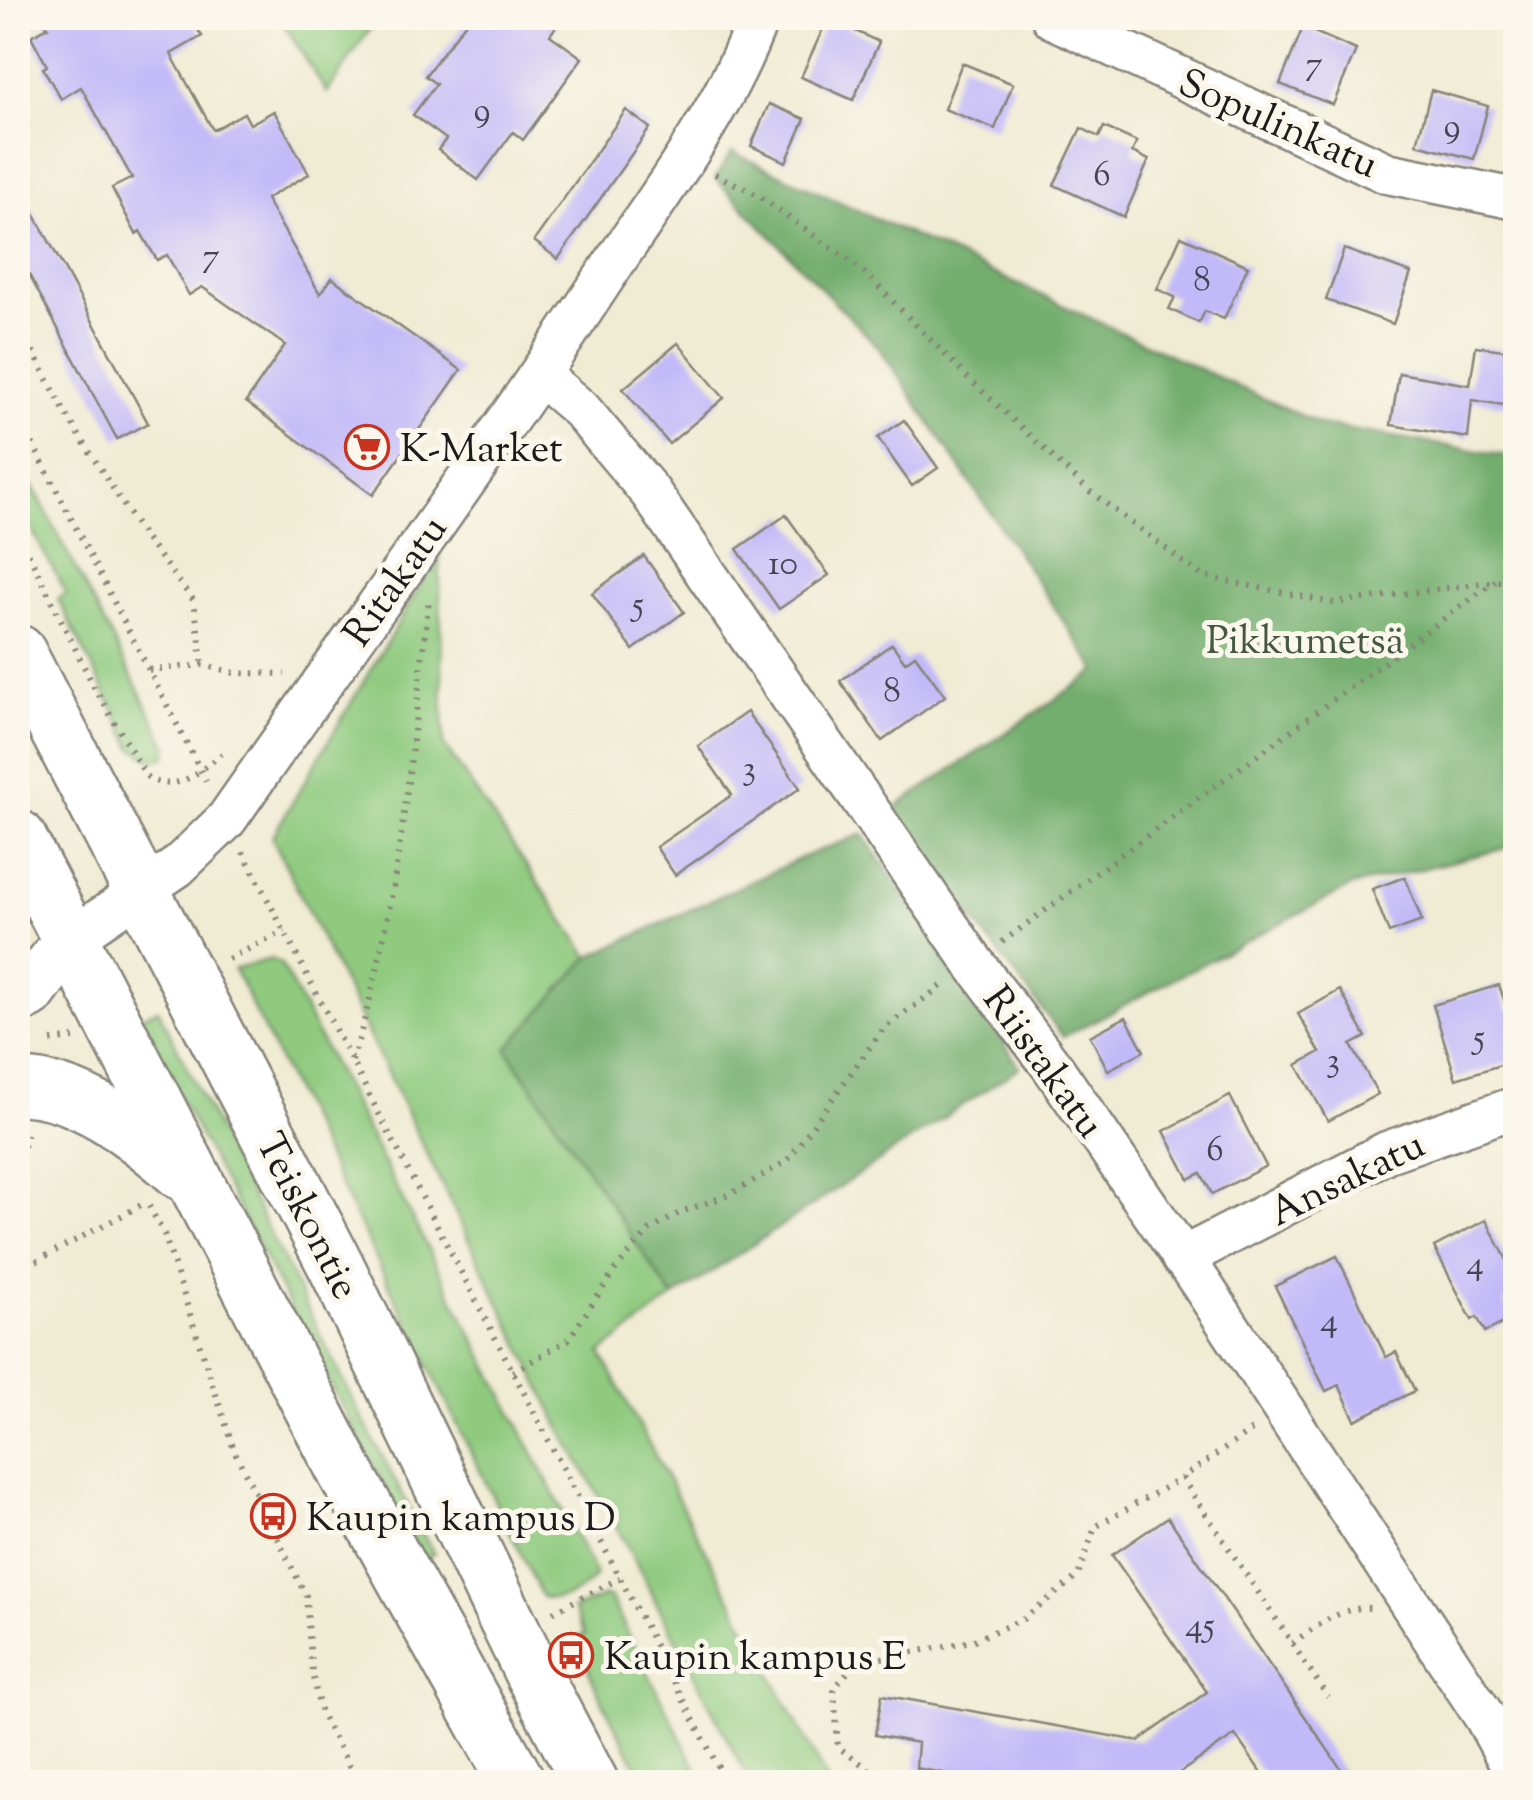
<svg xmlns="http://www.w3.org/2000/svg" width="1533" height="1800" font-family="'Sorts Mill Goudy',serif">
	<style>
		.green { fill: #8fca7f; stroke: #56734e; stroke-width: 2.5 }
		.forest { fill: #73ae6e; stroke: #486545; stroke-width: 2.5 }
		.building { fill: #c2baf8 }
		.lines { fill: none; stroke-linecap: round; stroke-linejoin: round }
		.minor-casing { stroke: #868478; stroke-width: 45 }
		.tertiary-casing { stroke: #868478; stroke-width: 55 }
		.trunk-casing { stroke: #868478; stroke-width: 60 }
		.path { stroke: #868478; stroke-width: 6; stroke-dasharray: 2.5 8; stroke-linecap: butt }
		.minor { stroke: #fff; stroke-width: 40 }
		.tertiary { stroke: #fff; stroke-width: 50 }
		.trunk { stroke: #fff; stroke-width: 55 }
		.labels { text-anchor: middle; stroke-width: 10; stroke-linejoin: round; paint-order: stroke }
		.number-label { font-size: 35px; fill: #464453 }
		.street-label { font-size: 40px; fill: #1c1c1c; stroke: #fbf7ec }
		.poi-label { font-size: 40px; fill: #1c1c1c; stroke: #fbf7ec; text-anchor: start }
		.park-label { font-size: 40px; fill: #44593f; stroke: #fbf7ec }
	</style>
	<rect width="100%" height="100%" fill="#fbf7ec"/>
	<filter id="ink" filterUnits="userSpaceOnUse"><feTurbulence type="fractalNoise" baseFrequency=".01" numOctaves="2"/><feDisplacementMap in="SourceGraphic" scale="20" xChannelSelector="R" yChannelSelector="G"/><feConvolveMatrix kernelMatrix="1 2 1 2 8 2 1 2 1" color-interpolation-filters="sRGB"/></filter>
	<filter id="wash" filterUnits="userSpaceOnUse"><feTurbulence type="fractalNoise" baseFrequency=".0048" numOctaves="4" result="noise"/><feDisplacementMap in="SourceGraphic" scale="40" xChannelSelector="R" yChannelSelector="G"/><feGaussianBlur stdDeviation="2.25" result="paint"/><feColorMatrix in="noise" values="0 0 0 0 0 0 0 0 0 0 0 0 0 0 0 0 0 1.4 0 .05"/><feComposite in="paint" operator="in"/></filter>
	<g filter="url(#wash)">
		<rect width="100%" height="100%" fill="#f0ebd3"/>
		<!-- green -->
		<g class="green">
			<polygon points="280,18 377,18 327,93"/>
			<polygon points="31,482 168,747 165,758 152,760 133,748 58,599 66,593 18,505 18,488"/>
			<polygon points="439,554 444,745 589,957 507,1049 673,1298 601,1353 828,1782 750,1782 626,1544 563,1433 272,837"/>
			<path d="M 271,959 L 281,964 L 596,1575 C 584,1591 562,1603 542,1597 L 234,969 Z"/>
			<polygon points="158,1009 362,1418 434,1554 423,1559 138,1019"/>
			<path d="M 604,1596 L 610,1598 L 697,1770 L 696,1782 L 645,1782 C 629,1750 580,1669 580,1636 L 585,1635 L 573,1609 Z"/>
		</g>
		<!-- forest -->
		<g class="forest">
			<polygon points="732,152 1321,425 1515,457 1515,846 1352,886 1063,1037 890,811 1097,671 880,349 715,178"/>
			<polygon points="863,834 1020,1067 673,1298 507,1049 589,957 808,855"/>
		</g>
		<g id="blocks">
			<!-- building -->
			<g class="building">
				<polygon points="43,18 190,18 202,36 171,54 213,130 244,113 250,124 274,111 309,174 266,199 320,294 332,278 461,370 373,495 246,402 285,345 202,287 189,295 167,255 157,260 140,231 136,234 112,188 132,178 81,87 61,99 43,68 47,66 31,36 48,27"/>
				<polygon points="469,18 562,18 550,35 582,58 523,140 513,132 478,180 438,150 446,139 413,115 436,84 425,76"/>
				<polygon points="828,18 879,42 853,100 801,77"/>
				<polygon points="1303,27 1356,50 1333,105 1280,84"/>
				<polygon points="962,63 1013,84 995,129 944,109"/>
				<polygon points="1431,90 1488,106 1474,159 1417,144"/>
				<polygon points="769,104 805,119 786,162 751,146"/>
				<polygon points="626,110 650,128 558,259 534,241"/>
				<polygon points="1104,127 1137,142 1132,152 1149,160 1124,217 1054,185 1081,128 1099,137"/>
				<polygon points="18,184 148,423 117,439 18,254"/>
				<polygon points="1181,236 1248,266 1224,319 1205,311 1199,323 1169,309 1175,297 1157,289"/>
				<polygon points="1344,249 1411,273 1393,324 1326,300"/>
				<polygon points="678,343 724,398 669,444 623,389"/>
				<polygon points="1476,346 1516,352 1516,407 1472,400 1468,438 1391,425 1399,373 1470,385"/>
				<polygon points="904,420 938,468 912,486 878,438"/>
				<polygon points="786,515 829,575 779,609 737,549"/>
				<polygon points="644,556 684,612 633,650 592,593"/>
				<polygon points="892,644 905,662 915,655 945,696 882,741 840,681"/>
				<polygon points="747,712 800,788 675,875 656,847 732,795 698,746"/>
				<polygon points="1405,877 1422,921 1389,933 1372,889"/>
				<polygon points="1499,985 1508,1011 1516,1009 1516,1060 1456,1079 1433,1005"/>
				<polygon points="1340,990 1366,1037 1351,1045 1378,1094 1328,1121 1297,1065 1320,1052 1298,1014"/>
				<polygon points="1126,1017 1144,1051 1108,1070 1090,1036"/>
				<polygon points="1230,1096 1266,1166 1212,1194 1201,1173 1189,1179 1164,1131"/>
				<polygon points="1486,1220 1516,1277 1516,1296 1504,1302 1512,1319 1485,1332 1477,1317 1472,1320 1434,1247"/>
				<polygon points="1337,1256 1386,1357 1396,1352 1415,1391 1355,1420 1339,1385 1326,1391 1275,1286"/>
				<polygon points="1168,1517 1350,1782 1268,1782 1235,1735 1166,1782 990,1782 916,1768 918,1743 875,1735 882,1695 1139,1741 1207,1692 1112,1555"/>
			</g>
		</g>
	</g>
	<g filter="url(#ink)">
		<use href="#blocks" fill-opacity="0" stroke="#868478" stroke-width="2.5"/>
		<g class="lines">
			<defs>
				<g id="minor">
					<polyline points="1052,18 1387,173 1516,199"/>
					<polyline points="540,375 581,410 650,492 974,963 1054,1069 1202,1285 1486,1719 1515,1773"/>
					<path d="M 69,940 L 177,867 L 226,820 C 352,639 483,462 604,278 C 659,195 724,112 758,18"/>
					<polyline points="1182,1258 1387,1152 1516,1107"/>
				</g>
				<polyline id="tertiary" points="18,999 30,993 69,940"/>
				<g id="trunk">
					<polyline points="18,653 336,1266 533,1674 590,1782"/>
					<polyline points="18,838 347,1475 517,1782"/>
					<path d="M 18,1087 C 79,1087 137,1133 182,1172"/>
				</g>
			</defs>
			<!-- minor casing -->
			<use href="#minor" class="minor-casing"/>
			<!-- tertiary casing -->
			<use href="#tertiary" class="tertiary-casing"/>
			<!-- trunk casing -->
			<use href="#trunk" class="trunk-casing"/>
			<!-- path -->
			<g class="path">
				<polyline points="715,174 758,195 862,270 965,375 1088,490 1202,576 1334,603 1498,581 1516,583"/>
				<polyline points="18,323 67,416 143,536 194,601 203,665"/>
				<polyline points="18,415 207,783"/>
				<path d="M 24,544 L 94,687 L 146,776 C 175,796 198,772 222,754"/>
				<polyline points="149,670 203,665 235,673 285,674"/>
				<polyline points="243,852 726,1782"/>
				<polyline points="1002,942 1516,566"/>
				<polyline points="228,959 285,931"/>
				<polyline points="51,1041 74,1038"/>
				<path d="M 352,1061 C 400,912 410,755 429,600"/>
				<polyline points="18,1167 27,1133"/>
				<polyline points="149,1206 164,1234 234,1450 306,1596 312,1673 321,1714 358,1782"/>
				<polyline points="18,1271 147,1202"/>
				<polyline points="513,1372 568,1340 615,1270 649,1231 681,1212 729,1195 787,1161 884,1028 943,985"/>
				<polyline points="1182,1478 1328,1697"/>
				<polyline points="553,1612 620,1578"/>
				<path d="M 1292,1643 C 1317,1627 1340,1606 1371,1608"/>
				<polyline points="711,1782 718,1770"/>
				<polyline points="887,1782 838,1747 834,1689 855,1663 972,1641 1023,1619 1078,1576 1095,1527 1182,1478 1252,1430"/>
			</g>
			<!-- minor -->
			<use href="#minor" class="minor"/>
			<!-- tertiary -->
			<use href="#tertiary" class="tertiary"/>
			<!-- trunk -->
			<use href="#trunk" class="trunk"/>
		</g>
	</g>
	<!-- icons -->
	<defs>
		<symbol id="supermarket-ring" viewBox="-11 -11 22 22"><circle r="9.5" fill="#fbf7ec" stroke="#c8321e" stroke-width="1.5"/><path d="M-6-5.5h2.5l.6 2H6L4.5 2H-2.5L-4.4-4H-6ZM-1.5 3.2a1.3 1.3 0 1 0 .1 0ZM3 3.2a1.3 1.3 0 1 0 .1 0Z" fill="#c8321e"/></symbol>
		<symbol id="bus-ring" viewBox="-11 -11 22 22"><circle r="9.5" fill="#fbf7ec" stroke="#c8321e" stroke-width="1.5"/><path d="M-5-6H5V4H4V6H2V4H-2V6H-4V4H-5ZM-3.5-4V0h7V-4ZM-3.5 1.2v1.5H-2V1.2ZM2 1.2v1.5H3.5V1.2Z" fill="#c8321e"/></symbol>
	</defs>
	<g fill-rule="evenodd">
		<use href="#supermarket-ring" x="342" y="422" width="50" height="50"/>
		<use href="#bus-ring" x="248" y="1491" width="50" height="50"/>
		<use href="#bus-ring" x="546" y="1630" width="50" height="50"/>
	</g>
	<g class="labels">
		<!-- number labels -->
		<g class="number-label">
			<text x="1314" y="74">7</text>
			<text x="482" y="121">9</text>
			<text x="1452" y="137">9</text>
			<text x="1102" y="185">6</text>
			<text x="211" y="266">7</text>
			<text x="1202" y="290">8</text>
			<text x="783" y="574">10</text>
			<text x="638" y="615">5</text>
			<text x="892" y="701">8</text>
			<text x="749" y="779">3</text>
			<text x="1479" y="1048">5</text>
			<text x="1333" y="1071">3</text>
			<text x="1215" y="1160">6</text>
			<text x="1475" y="1274">4</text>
			<text x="1329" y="1331">4</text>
			<text x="1200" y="1636">45</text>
		</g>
		<!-- street labels -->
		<g class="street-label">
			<text transform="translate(1279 122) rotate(24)" y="14">Sopulinkatu</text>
			<text transform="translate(394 580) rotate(-55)" y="14">Ritakatu</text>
			<text transform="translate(1045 1061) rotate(54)" y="14">Riistakatu</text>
			<text transform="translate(1346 1177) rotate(-26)" y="14">Ansakatu</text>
			<text transform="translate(309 1215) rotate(63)" y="14">Teiskontie</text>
		</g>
		<!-- poi labels -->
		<g class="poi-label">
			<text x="400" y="461">K-Market</text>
			<text x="306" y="1530">Kaupin kampus D</text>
			<text x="604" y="1669">Kaupin kampus E</text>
		</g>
		<!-- park labels -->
		<g class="park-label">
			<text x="1305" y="653">Pikkumetsä</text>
		</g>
	</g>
	<!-- margin -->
	<rect width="1533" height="1800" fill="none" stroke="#fbf7ec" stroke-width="60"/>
</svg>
